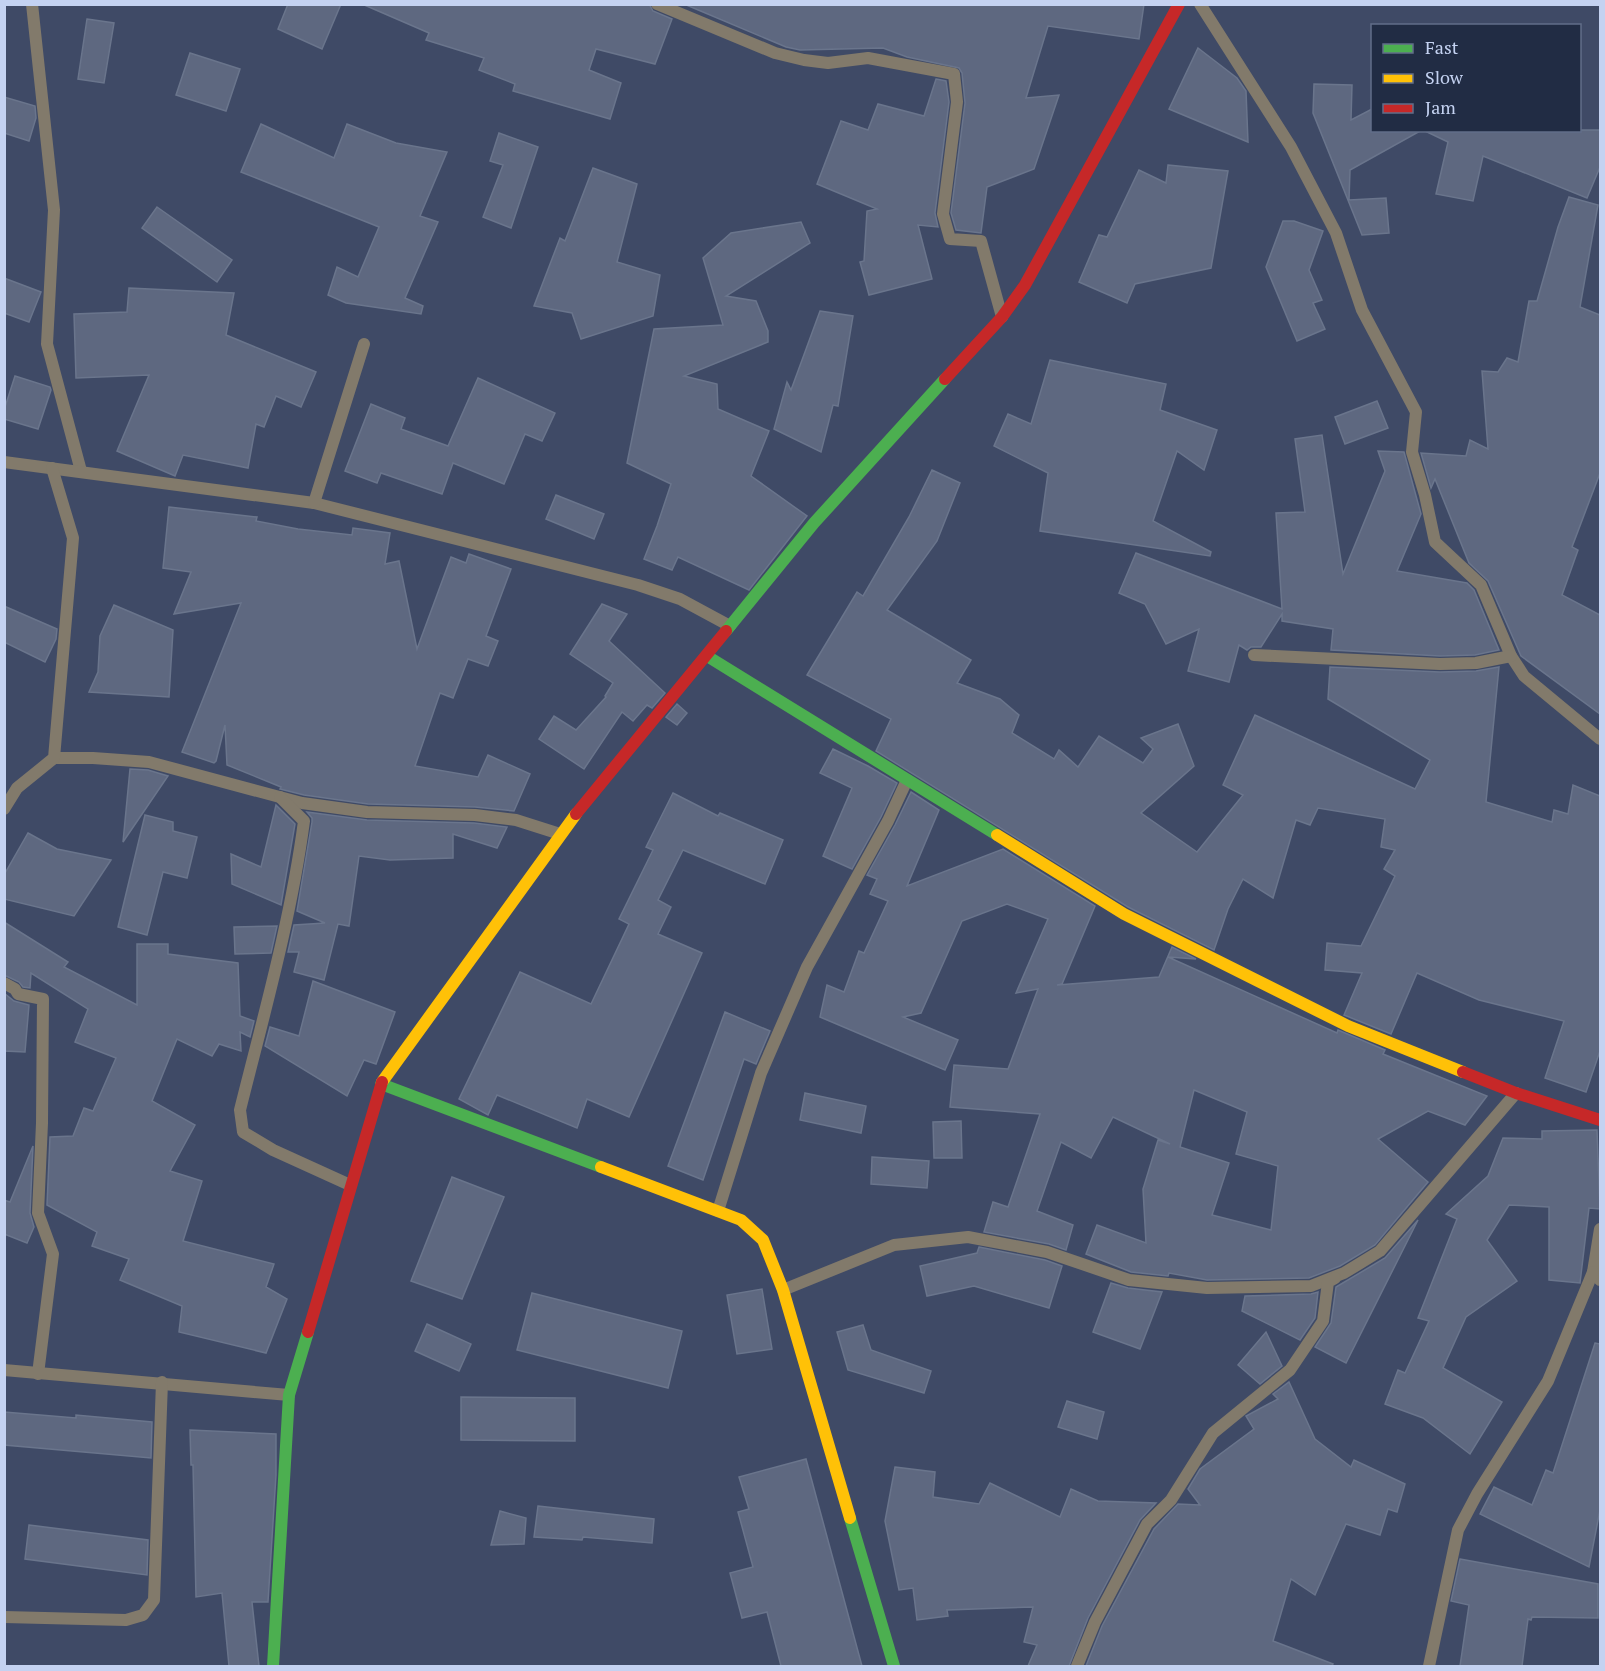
<svg xmlns="http://www.w3.org/2000/svg" width="1605" height="1671" font-family="'PT Serif',serif">
	<style>
		.building { fill: #5e6880; stroke: #6a758c; stroke-width: 1.5; fill-rule: evenodd }
		.lines { fill: none; stroke-linecap: round; stroke-linejoin: round }
		.street { stroke: #827a6b; stroke-width: 12 }
		.fast { stroke: #4caf50; stroke-width: 12 }
		.slow { stroke: #ffc107; stroke-width: 12 }
		.jam { stroke: #c62828; stroke-width: 12 }
	</style>
	<rect width="100%" height="100%" fill="#3f4a66"/>
	<!-- building -->
	<g class="building">
		<polygon points="288,4 341,4 322,49 278,29"/>
		<polygon points="362,4 649,4 653,11 672,19 655,64 596,49 589,70 621,83 610,119 513,91 515,84 479,70 484,58 426,40 429,33"/>
		<polygon points="684,4 1144,4 1139,39 1048,26 1026,98 1059,95 1034,169 987,187 981,233 956,230 951,213 965,103 962,73 959,68 907,57 883,48 800,50 786,47"/>
		<polygon points="87,19 114,23 104,83 78,79"/>
		<polygon points="1198,48 1237,78 1246,91 1248,142 1169,109"/>
		<polygon points="190,53 240,69 226,111 176,95"/>
		<polygon points="936,79 946,81 949,102 935,213 938,227 918,225 932,279 869,295 860,262 864,261 867,211 877,209 817,184 841,121 868,130 878,104 924,116"/>
		<polygon points="1314,84 1352,85 1351,120 1372,109 1372,130 1422,130 1350,170 1349,200 1386,198 1389,233 1362,235 1313,113"/>
		<polygon points="4,97 35,106 36,118 29,141 4,133"/>
		<polygon points="261,124 334,158 347,124 396,143 447,152 420,216 438,222 405,298 423,306 421,314 346,303 328,295 337,267 358,277 379,227 241,172"/>
		<polygon points="1423,130 1600,130 1600,167 1587,198 1483,156 1473,201 1436,194 1448,142"/>
		<polygon points="499,133 538,147 511,228 483,217 503,165 490,161"/>
		<polygon points="1168,165 1228,171 1211,268 1135,284 1127,303 1079,282 1099,235 1107,237 1139,170 1166,183"/>
		<polygon points="593,168 637,184 617,262 660,275 653,316 581,339 572,313 534,306 560,238 565,241"/>
		<polygon points="1569,197 1598,205 1580,307 1600,315 1600,473 1572,547 1578,550 1562,595 1600,615 1600,714 1521,656 1488,581 1469,563 1435,479 1431,488 1421,453 1466,456 1470,440 1488,449 1482,371 1498,372 1507,358 1518,362 1529,301 1537,301 1558,227"/>
		<polygon points="157,207 232,260 217,282 142,228"/>
		<polygon points="1283,221 1294,221 1323,231 1309,270 1322,300 1313,303 1325,329 1297,341 1266,267"/>
		<polygon points="801,222 810,243 726,296 756,301 768,331 768,342 684,376 717,384 718,409 769,431 751,476 807,516 749,590 678,557 672,570 644,559 657,526 671,484 627,463 654,329 723,325 703,258 731,233"/>
		<polygon points="4,278 41,292 29,322 4,313"/>
		<polygon points="129,288 234,293 226,335 316,372 301,407 276,396 264,427 256,424 248,468 183,455 175,476 117,451 149,375 76,378 74,314 127,312"/>
		<polygon points="820,311 853,316 838,406 833,405 821,452 774,429 787,382 791,390"/>
		<polygon points="1050,360 1166,384 1160,410 1217,430 1204,470 1177,451 1153,521 1211,552 1210,556 1040,531 1048,473 994,446 1008,414 1031,424"/>
		<polygon points="15,376 50,387 51,390 38,429 4,419 4,410"/>
		<polygon points="478,378 555,413 542,441 525,434 504,484 453,463 442,494 381,473 377,483 345,471 371,404 405,418 401,429 448,446"/>
		<polygon points="1377,401 1388,428 1345,444 1335,417"/>
		<polygon points="1322,435 1343,574 1385,471 1378,451 1404,452 1421,514 1397,571 1467,583 1474,590 1499,650 1475,655 1440,656 1331,650 1333,629 1282,621 1282,614 1261,647 1251,647 1247,650 1239,645 1229,682 1188,671 1199,629 1166,644 1145,604 1119,593 1136,553 1282,609 1276,513 1305,512 1295,439"/>
		<polygon points="932,470 960,483 937,541 887,610 971,660 957,683 1000,699 1019,715 1012,733 1054,759 1059,750 1078,767 1099,736 1143,763 1153,749 1141,738 1178,724 1194,766 1141,813 1197,852 1243,795 1223,785 1255,715 1415,789 1430,760 1328,699 1330,667 1440,672 1476,671 1499,667 1486,802 1552,822 1554,810 1568,814 1573,785 1600,796 1600,1051 1586,1092 1545,1078 1564,1021 1479,1000 1417,973 1391,1034 1344,1015 1362,973 1325,970 1327,943 1361,946 1395,876 1384,869 1395,850 1381,847 1385,819 1318,808 1310,825 1296,820 1273,898 1243,879 1228,909 1214,950 1128,907 876,751 891,719 807,675 857,592 863,596 909,517"/>
		<polygon points="556,495 604,514 594,539 546,519"/>
		<polygon points="169,507 257,517 256,521 298,529 352,535 353,528 390,533 385,564 399,561 417,649 451,557 466,563 469,554 511,569 486,636 498,641 488,666 468,659 453,698 440,693 415,766 478,777 488,755 530,774 514,811 475,807 368,804 304,795 280,789 281,787 227,765 225,725 216,761 214,763 182,752 241,603 174,614 191,572 163,568"/>
		<polygon points="602,604 627,614 609,641 665,693 652,708 647,705 633,721 622,712 584,769 539,739 554,716 576,730 606,697 605,696 613,683 570,654"/>
		<polygon points="114,605 173,630 169,697 89,692 98,672 100,636"/>
		<polygon points="4,606 57,629 56,639 45,662 4,642"/>
		<polygon points="677,704 687,713 677,725 666,717"/>
		<polygon points="833,749 868,766 897,783 881,817 852,869 823,856 852,788 820,773"/>
		<polygon points="130,769 148,770 168,776 123,842"/>
		<path d="M 911,792 L 939,810 L 907,886 L 1003,849 L 1095,906 L 1062,984 L 1057,985 L 1159,977 L 1172,947 L 1196,959 L 1168,957 L 1337,1033 L 1338,1030 L 1385,1050 L 1383,1054 L 1487,1096 L 1465,1125 L 1428,1111 L 1378,1139 L 1428,1182 L 1375,1245 L 1340,1266 L 1309,1278 L 1207,1280 L 1169,1273 L 1168,1276 L 1131,1272 L 1086,1254 L 1097,1225 L 1146,1243 L 1143,1189 L 1158,1140 L 1170,1144 L 1113,1117 L 1091,1158 L 1061,1142 L 1037,1211 L 1073,1225 L 1066,1250 L 1049,1244 L 984,1232 L 993,1202 L 1008,1207 L 1040,1114 L 950,1107 L 954,1065 L 1008,1069 L 1038,989 L 1016,993 L 1048,919 L 1007,904 L 962,921 L 921,1013 L 903,1017 L 958,1040 L 945,1070 L 820,1017 L 827,985 L 844,992 L 859,951 L 864,953 L 888,901 L 870,894 L 877,879 L 867,875 L 895,825 ZM 1194,1090 L 1247,1112 L 1236,1154 L 1278,1166 L 1271,1230 L 1212,1215 L 1229,1163 L 1180,1147 Z"/>
		<polygon points="673,793 718,816 720,813 783,840 765,884 683,850 658,900 671,907 658,934 702,953 629,1117 587,1099 577,1128 497,1095 488,1115 459,1099 520,972 591,1004 629,924 619,919 653,850 646,847"/>
		<polygon points="276,805 295,824 281,905 232,884 231,854 261,867"/>
		<polygon points="307,812 367,820 474,823 507,827 497,848 453,834 453,858 390,860 359,856 349,926 338,924 324,980 294,972 299,952 288,952 294,925 325,923 297,911 312,822 312,818"/>
		<polygon points="145,815 173,822 173,831 197,837 187,878 163,872 147,935 118,927"/>
		<polygon points="28,833 57,849 111,860 74,916 4,899 4,875"/>
		<polygon points="4,922 68,962 64,967 137,1005 137,944 168,944 168,954 238,963 240,1016 254,1021 250,1037 240,1032 241,1051 219,1044 212,1056 177,1039 152,1101 195,1125 170,1171 202,1181 183,1241 274,1264 266,1287 287,1299 266,1353 179,1332 182,1306 120,1280 129,1259 92,1246 97,1232 47,1205 50,1137 73,1136 84,1108 93,1111 116,1058 75,1042 88,1009 31,973 30,988 23,987 19,982 4,975"/>
		<polygon points="277,926 271,953 235,954 234,927"/>
		<polygon points="313,981 395,1012 376,1064 364,1060 347,1096 265,1046 270,1027 299,1036"/>
		<polygon points="4,993 14,1001 29,1005 25,1052 4,1051"/>
		<polygon points="725,1012 770,1031 756,1064 744,1059 703,1180 668,1166"/>
		<polygon points="805,1093 866,1106 861,1133 800,1120"/>
		<polygon points="961,1121 962,1158 934,1158 933,1122"/>
		<polygon points="1597,1130 1600,1209 1589,1208 1580,1283 1549,1280 1549,1207 1509,1205 1487,1240 1517,1281 1466,1317 1443,1368 1502,1402 1470,1454 1423,1418 1385,1404 1398,1370 1405,1373 1429,1321 1418,1318 1457,1219 1446,1214 1488,1176 1503,1138 1542,1139 1542,1131"/>
		<polygon points="33,1146 30,1213 34,1227 27,1243 4,1234 4,1200 10,1202"/>
		<polygon points="872,1157 929,1161 927,1188 871,1184"/>
		<polygon points="452,1177 504,1197 462,1299 411,1281"/>
		<polygon points="1418,1220 1346,1363 1315,1347 1331,1323 1336,1287 1385,1258"/>
		<polygon points="979,1247 1045,1260 1062,1266 1049,1308 974,1286 927,1296 920,1266 977,1253"/>
		<polygon points="1111,1283 1128,1288 1162,1292 1140,1349 1093,1332"/>
		<polygon points="762,1289 772,1349 737,1354 727,1295"/>
		<polygon points="1318,1292 1315,1318 1300,1340 1242,1311 1245,1296 1311,1294"/>
		<polygon points="532,1293 682,1331 668,1388 517,1350"/>
		<polygon points="427,1324 471,1344 459,1371 415,1351"/>
		<polygon points="863,1325 871,1350 931,1371 924,1393 848,1370 837,1332"/>
		<polygon points="1266,1332 1282,1366 1260,1384 1238,1365"/>
		<polygon points="1595,1343 1600,1344 1600,1510 1589,1567 1480,1514 1494,1487 1532,1505 1546,1470 1553,1473"/>
		<polygon points="1289,1382 1315,1439 1351,1467 1354,1460 1405,1484 1397,1512 1388,1509 1380,1535 1346,1524 1315,1595 1291,1579 1273,1641 1333,1664 1332,1666 1086,1666 1102,1626 1154,1529 1178,1504 1200,1505 1188,1489 1200,1469 1254,1429 1246,1416 1278,1399 1273,1394"/>
		<polygon points="461,1397 575,1398 575,1441 461,1440"/>
		<polygon points="1067,1401 1104,1412 1097,1439 1058,1427"/>
		<polygon points="4,1412 76,1418 76,1415 152,1422 151,1458 4,1445"/>
		<polygon points="190,1430 276,1434 276,1475 268,1602 252,1602 259,1666 229,1666 222,1593 196,1597 193,1465 191,1465"/>
		<polygon points="806,1459 862,1666 781,1666 767,1612 742,1618 730,1573 753,1567 738,1512 749,1509 739,1477"/>
		<polygon points="895,1467 935,1472 933,1497 979,1504 990,1483 1060,1517 1071,1489 1098,1501 1156,1503 1140,1520 1088,1618 1069,1666 1028,1666 1037,1645 1024,1642 1033,1607 947,1610 948,1616 917,1620 913,1588 899,1590 885,1521"/>
		<polygon points="538,1506 654,1519 652,1543 583,1537 582,1540 534,1537"/>
		<polygon points="500,1511 526,1518 524,1544 491,1545"/>
		<polygon points="29,1525 148,1540 147,1575 25,1559"/>
		<polygon points="1460,1559 1598,1584 1598,1618 1532,1617 1531,1620 1528,1619 1522,1666 1460,1666 1469,1605 1451,1601"/>
	</g>
	<g class="lines">
		<!-- street -->
		<g class="street">
			<polyline points="32,4 54,210 47,344 81,471"/>
			<polyline points="657,4 775,53 804,60 828,63 868,58 954,74 957,102 943,214 950,239 981,241 1002,317"/>
			<polyline points="1200,4 1291,147 1336,233 1362,310 1416,412 1412,452 1425,495 1435,542 1481,585 1511,656 1524,676 1600,739"/>
			<polyline points="4,462 314,503 638,585 680,599 730,626"/>
			<polyline points="314,503 364,344"/>
			<polyline points="1254,655 1440,664 1476,663 1511,656"/>
			<polyline points="54,758 93,758 149,762 302,803 367,812 475,815 516,820 560,834"/>
			<path d="M 280,797 L 304,821 C 291,919 264,1014 240,1110 L 243,1132 L 273,1150 L 350,1185"/>
			<polyline points="4,809 17,788 54,758 73,538 52,468"/>
			<polyline points="4,983 15,989 18,994 43,999 42,1123 38,1213 53,1254 38,1374"/>
			<polyline points="718,1211 761,1073 807,967 888,821 907,780"/>
			<polyline points="1600,1229 1593,1272 1600,1280"/>
			<polyline points="783,1290 894,1245 968,1237 1047,1252 1129,1280 1207,1288 1311,1286 1344,1273 1380,1251 1516,1093"/>
			<polyline points="4,1370 289,1395"/>
			<polyline points="4,1617 126,1620 143,1615 154,1600 162,1382"/>
			<polyline points="1077,1666 1095,1622 1147,1524 1171,1500 1213,1433 1290,1370 1323,1321 1328,1282 1335,1278"/>
			<polyline points="1429,1666 1458,1530 1477,1494 1548,1381 1593,1272"/>
		</g>
		<!-- fast -->
		<g class="fast">
			<polyline points="726,631 814,523 945,379"/>
			<polyline points="707,656 997,835"/>
			<polyline points="381,1084 601,1167"/>
			<polyline points="850,1518 894,1666"/>
			<polyline points="273,1666 289,1395 308,1332"/>
		</g>
		<!-- slow -->
		<g class="slow">
			<polyline points="997,835 1124,914 1348,1026 1463,1072"/>
			<polyline points="382,1082 576,814"/>
			<polyline points="601,1167 741,1220 763,1240 783,1290 850,1518"/>
		</g>
		<!-- jam -->
		<g class="jam">
			<polyline points="945,379 1002,317 1025,285 1179,4"/>
			<polyline points="576,814 726,631"/>
			<polyline points="1463,1072 1516,1093 1600,1120"/>
			<polyline points="308,1332 382,1082"/>
		</g>
	</g>
	<!-- border -->
	<rect width="1605" height="1671" fill="none" stroke="#c4d2f1" stroke-width="12"/>
	<!-- legend -->
	<rect x="1371" y="24" width="210" height="108" fill="#212c44" stroke="#626e89" stroke-width="1.5"/>
	<rect x="1383" y="44" width="30" height="9" fill="#4caf50" stroke="#626e89" stroke-width="1.5"/>
	<text x="1425" y="54" font-size="18" fill="#c4d2f1">Fast</text>
	<rect x="1383" y="74" width="30" height="9" fill="#ffc107" stroke="#626e89" stroke-width="1.5"/>
	<text x="1425" y="84" font-size="18" fill="#c4d2f1">Slow</text>
	<rect x="1383" y="104" width="30" height="9" fill="#c62828" stroke="#626e89" stroke-width="1.5"/>
	<text x="1425" y="114" font-size="18" fill="#c4d2f1">Jam</text>
</svg>
